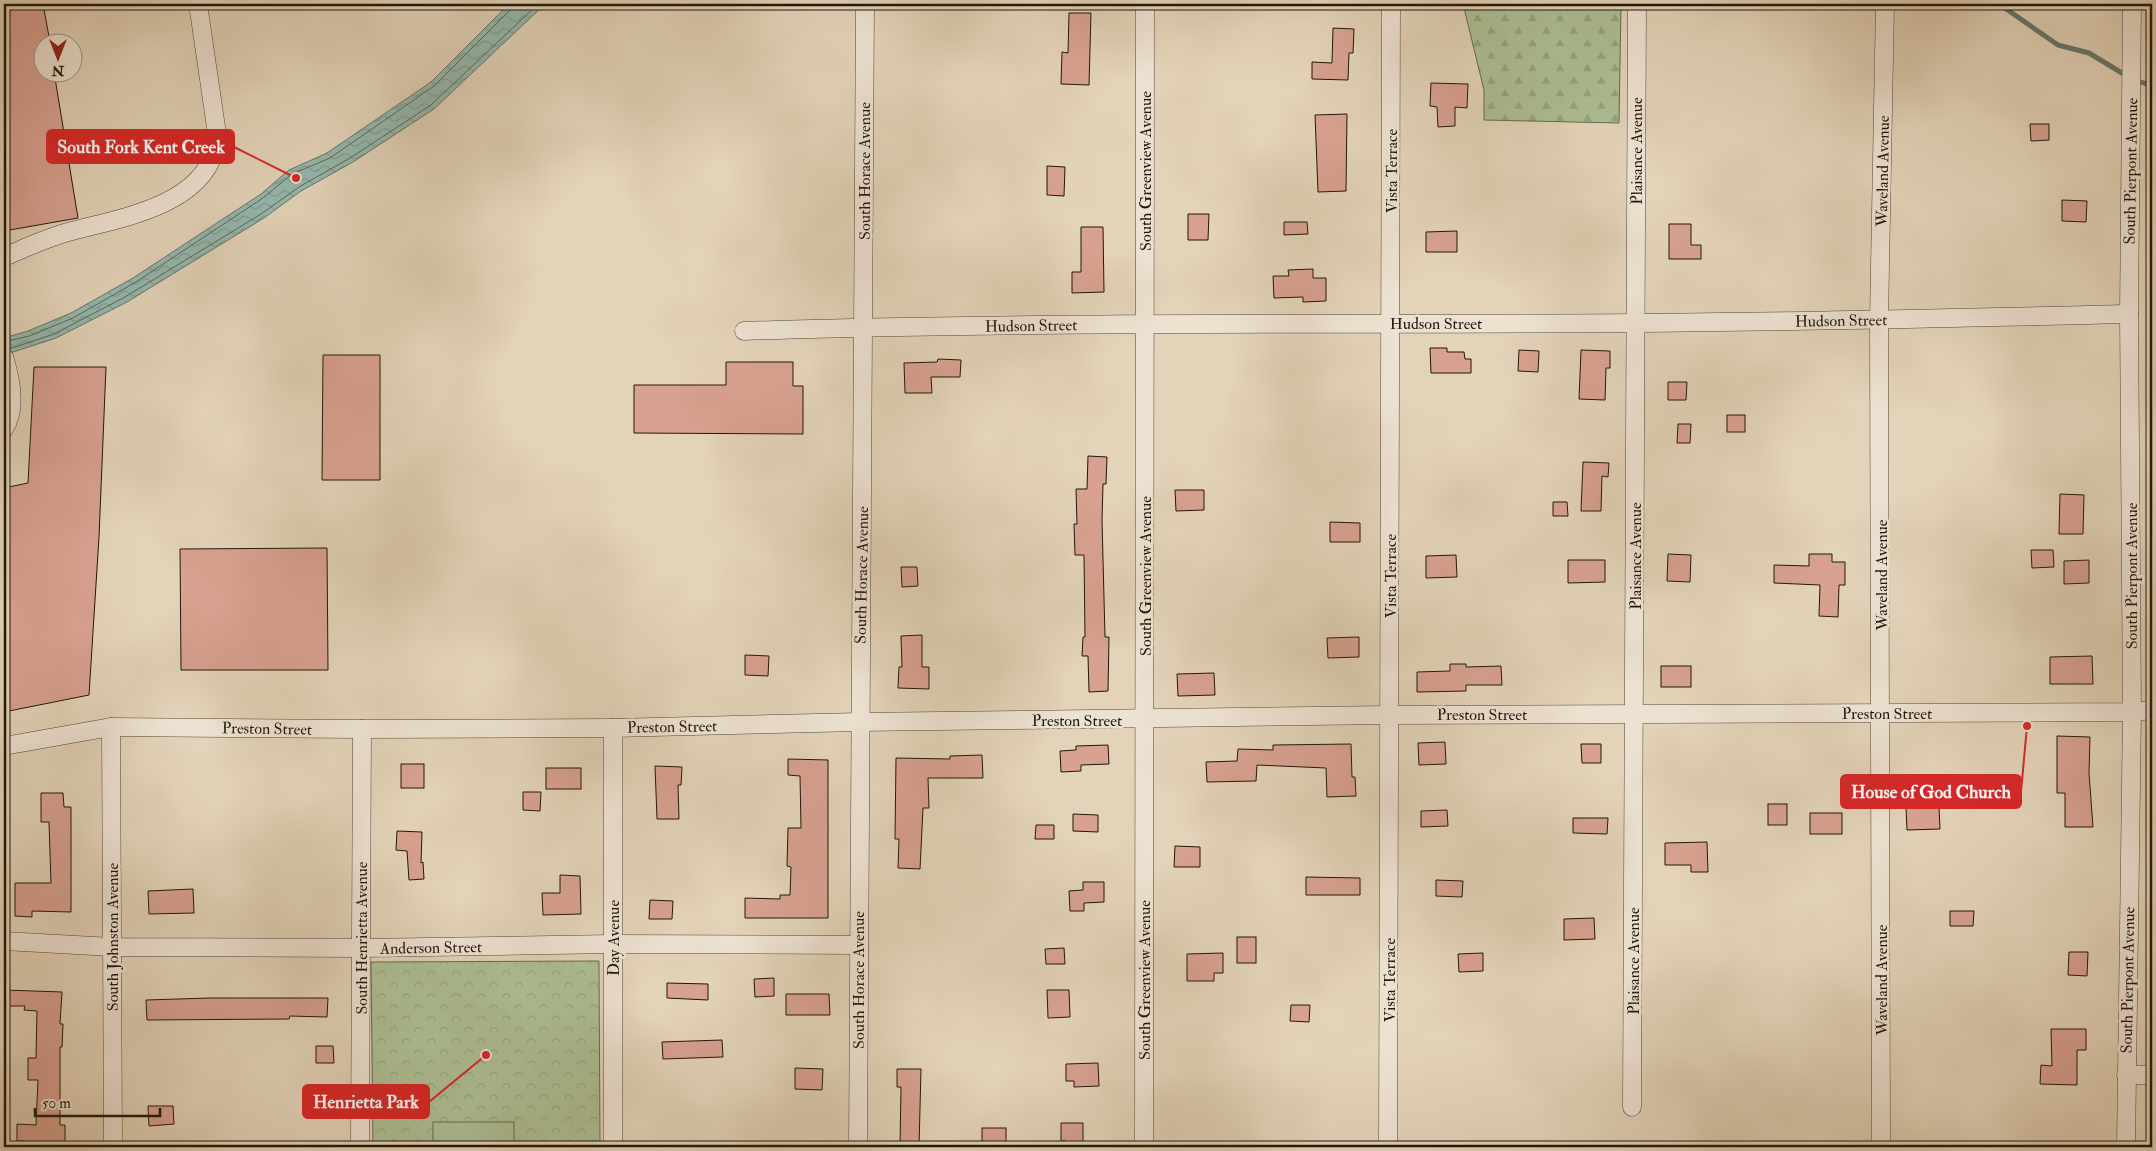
<svg xmlns="http://www.w3.org/2000/svg" width="2156" height="1151" font-family="'IM FELL Double Pica',serif">
	<style>
		.forest { fill: url(#forest-firs); stroke: #676a50 }
		.park { fill: url(#park-crowns); stroke: #676a50 }
		.garden { fill: #adbe94; stroke: #676a50 }
		.water { fill: url(#water-waves); stroke: #67786d }
		.lines { fill: none; stroke-linecap: round; stroke-linejoin: round }
		.shore { stroke: #5b685c; stroke-width: 1 }
		.stream { stroke: #67786d; stroke-width: 5 }
		.building { fill: #d8a191; stroke: #21170c }
		.minor-casing { stroke: #524637; stroke-width: 19 }
		.minor { stroke: #ede2d2; stroke-width: 18 }
		.labels { text-anchor: middle; stroke-width: 5; stroke-linejoin: round; paint-order: stroke }
		.street-label { font-size: 16px; fill: #21170c; stroke: #ede2d2 }
		.leader { fill: none; stroke: #d62828; stroke-width: 2 }
		.callout-dot { fill: #d62828; stroke: #ede2d2; stroke-width: 2 }
		.callout { fill: #d62828; stroke: #d62828; stroke-width: 2 }
		.callout-label { font-size: 18px; text-anchor: middle; font-weight: bold; fill: #fff }
	</style>
	<defs>
		<pattern id="forest-firs" width="22" height="20" patternUnits="userSpaceOnUse" patternTransform="scale(1.25)"><rect width="22" height="20" fill="#adbe94"/><path d="M5 1l3.5 6h-7zM16 11l3.5 6h-7z" fill="#95a37e"/></pattern>
		<pattern id="park-crowns" width="20" height="18" patternUnits="userSpaceOnUse" patternTransform="scale(1.25)"><rect width="20" height="18" fill="#adbe94"/><path d="M2 6a3 3 0 1 1 6 0M12 15a3 3 0 1 1 6 0" fill="none" stroke="#95a37e"/></pattern>
		<pattern id="water-waves" width="16" height="10" patternUnits="userSpaceOnUse" patternTransform="scale(1.25)"><rect width="16" height="10" fill="#95b8ad"/><path d="M0 5q4-4 8 0t8 0" fill="none" stroke="#809d94"/></pattern>
	</defs>
	<rect width="100%" height="100%" fill="#e3d3b9"/>
	<filter id="stains"><feTurbulence type="fractalNoise" baseFrequency=".004" numOctaves="4"/><feColorMatrix values="0 0 0 0 .2 0 0 0 0 .09 0 0 0 0 .02 0 0 0 .5 -.17"/></filter>
	<radialGradient id="worn" r=".72"><stop offset=".6" stop-color="#630" stop-opacity="0"/><stop offset="1" stop-color="#630" stop-opacity=".3"/></radialGradient>
	<!-- forest -->
	<polygon class="forest" points="1463,4 1621,4 1619,123 1484,120 1484,90"/>
	<!-- park -->
	<polygon class="park" points="599,961 600,1147 373,1147 371,962"/>
	<!-- garden -->
	<rect class="garden" x="433" y="1122" width="81" height="25"/>
	<!-- water -->
	<polygon class="water" points="509,4 545,4 434,109 353,162 301,191 264,218 127,302 56,338 4,355 4,338 28,331 71,313 133,278 261,194 289,170 327,153 431,82"/>
	<g class="lines">
		<!-- shore -->
		<g class="shore">
			<polyline points="4,342 29,336 73,318 136,282 263,198 292,174 330,158 434,86 511,9 512,4"/>
			<polyline points="9,349 54,334 125,297 261,214 299,187 350,158 431,105 538,4"/>
		</g>
		<!-- stream -->
		<g class="stream">
			<polyline points="1999,4 2058,45 2089,53 2122,73"/>
			<polyline points="2141,82 2152,86"/>
		</g>
	</g>
	<!-- building -->
	<g class="building">
		<polygon points="4,4 43,4 50,42 42,42 42,72 54,72 78,218 4,231"/>
		<polygon points="1069,13 1091,13 1089,85 1061,84 1062,52 1068,53"/>
		<polygon points="1333,28 1354,29 1353,53 1349,53 1348,80 1312,79 1312,62 1332,63"/>
		<polygon points="1431,83 1468,84 1467,108 1455,107 1455,126 1438,127 1437,107 1430,106"/>
		<polygon points="1347,114 1346,191 1318,192 1315,115"/>
		<polygon points="2030,124 2049,124 2049,140 2031,141"/>
		<polygon points="1047,166 1065,167 1064,196 1047,195"/>
		<polygon points="2062,200 2087,201 2086,222 2062,221"/>
		<polygon points="1188,214 1209,214 1208,240 1188,240"/>
		<polygon points="1284,222 1307,222 1308,234 1284,235"/>
		<polygon points="1669,224 1691,224 1691,245 1701,245 1701,259 1669,259"/>
		<polygon points="1081,227 1103,227 1104,292 1072,293 1072,272 1081,272"/>
		<polygon points="1457,231 1457,252 1426,252 1426,232"/>
		<polygon points="1313,269 1313,278 1326,278 1326,301 1303,302 1303,297 1274,298 1273,276 1289,276 1288,270"/>
		<polygon points="1430,348 1447,348 1447,352 1464,352 1465,359 1471,359 1471,373 1431,373"/>
		<polygon points="1519,350 1539,351 1538,372 1518,371"/>
		<polygon points="1581,350 1610,351 1610,368 1606,368 1605,400 1579,399"/>
		<polygon points="323,355 380,355 380,480 322,480"/>
		<polygon points="938,359 961,360 960,377 931,377 932,393 905,393 904,363 937,362"/>
		<polygon points="726,362 793,362 793,386 803,386 803,434 634,433 634,385 726,385"/>
		<polygon points="34,367 106,367 99,537 89,695 4,712 4,488 28,483"/>
		<polygon points="1668,382 1687,382 1686,400 1668,400"/>
		<rect x="1727" y="415" width="18" height="17"/>
		<polygon points="1678,424 1691,424 1690,443 1677,443"/>
		<polygon points="1088,456 1107,457 1106,484 1103,484 1102,520 1105,637 1109,637 1108,691 1089,692 1088,656 1082,656 1083,637 1085,637 1084,555 1075,555 1074,524 1077,524 1076,489 1087,489"/>
		<polygon points="1583,462 1609,463 1608,477 1602,476 1601,511 1581,511"/>
		<polygon points="1175,490 1204,490 1204,510 1176,511"/>
		<polygon points="2060,494 2084,495 2083,534 2059,534"/>
		<polygon points="1553,502 1567,502 1568,516 1553,516"/>
		<polygon points="1330,522 1360,523 1360,542 1330,542"/>
		<polygon points="327,548 328,670 181,670 180,549"/>
		<polygon points="2031,550 2053,550 2054,567 2032,568"/>
		<polygon points="1668,554 1691,555 1690,582 1667,581"/>
		<polygon points="1809,554 1832,554 1832,562 1845,562 1845,585 1839,585 1838,617 1819,616 1820,585 1774,583 1774,565 1809,566"/>
		<polygon points="1456,555 1457,577 1426,578 1426,556"/>
		<polygon points="1568,560 1605,560 1605,582 1568,583"/>
		<polygon points="2089,560 2089,583 2064,584 2064,561"/>
		<polygon points="901,567 917,567 918,586 902,587"/>
		<polygon points="922,635 922,667 929,667 929,689 898,688 899,667 902,667 901,636"/>
		<polygon points="1359,637 1359,657 1328,658 1327,638"/>
		<polygon points="745,655 769,656 768,676 745,675"/>
		<polygon points="2092,656 2093,684 2050,684 2050,657"/>
		<polygon points="1450,664 1466,664 1466,667 1501,666 1502,685 1466,685 1466,691 1417,692 1417,672 1450,671"/>
		<rect x="1661" y="666" width="30" height="21"/>
		<polygon points="1214,673 1215,695 1178,696 1177,674"/>
		<polygon points="2057,736 2090,737 2089,773 2093,827 2065,827 2065,793 2057,793"/>
		<polygon points="1445,742 1446,764 1419,765 1418,743"/>
		<polygon points="1351,744 1352,777 1355,777 1356,796 1327,797 1326,768 1257,765 1256,781 1207,782 1206,762 1237,761 1238,749 1273,750 1273,745"/>
		<polygon points="1581,744 1601,744 1601,763 1582,763"/>
		<polygon points="1108,745 1109,764 1081,765 1081,771 1061,772 1060,751 1076,750 1076,746"/>
		<polygon points="982,755 983,778 928,778 929,808 923,808 920,869 898,868 899,839 895,839 896,758 950,759 950,756"/>
		<polygon points="788,759 828,760 828,918 745,918 745,898 780,899 780,895 790,895 791,867 787,866 788,828 801,828 800,776 788,775"/>
		<rect x="401" y="764" width="23" height="24"/>
		<polygon points="655,766 682,767 681,785 678,785 679,819 657,819"/>
		<rect x="546" y="768" width="35" height="21"/>
		<polygon points="523,792 541,792 540,811 523,810"/>
		<polygon points="41,793 63,793 64,807 71,807 71,912 32,911 32,917 15,916 15,883 51,883 49,822 41,822"/>
		<rect x="1768" y="804" width="19" height="21"/>
		<polygon points="1939,807 1940,829 1907,830 1906,808"/>
		<polygon points="1447,810 1448,826 1421,827 1421,811"/>
		<rect x="1810" y="813" width="32" height="21"/>
		<polygon points="1073,814 1098,815 1098,832 1073,831"/>
		<polygon points="1573,818 1608,818 1607,834 1573,833"/>
		<polygon points="1036,825 1054,825 1054,839 1035,839"/>
		<polygon points="397,831 422,832 421,863 423,862 424,879 409,880 407,851 396,850"/>
		<polygon points="1707,842 1708,872 1691,872 1691,865 1665,865 1665,843"/>
		<polygon points="1175,846 1200,847 1200,867 1174,867"/>
		<polygon points="560,875 580,876 581,914 543,915 542,893 560,893"/>
		<polygon points="1306,877 1360,878 1360,895 1306,895"/>
		<polygon points="1436,880 1463,881 1462,897 1436,896"/>
		<polygon points="1083,882 1104,882 1104,902 1084,903 1084,911 1070,911 1069,891 1083,890"/>
		<polygon points="193,889 194,913 149,914 148,891"/>
		<polygon points="650,900 673,901 672,919 649,919"/>
		<polygon points="1950,911 1974,911 1973,926 1950,926"/>
		<polygon points="1594,918 1595,939 1564,940 1564,919"/>
		<rect x="1237" y="937" width="19" height="26"/>
		<polygon points="1064,948 1065,964 1046,964 1045,949"/>
		<polygon points="2069,952 2088,952 2087,976 2068,975"/>
		<polygon points="1223,953 1223,973 1214,973 1214,981 1187,981 1187,954"/>
		<polygon points="1483,953 1483,971 1459,972 1458,954"/>
		<polygon points="774,978 774,996 755,997 754,979"/>
		<polygon points="667,983 708,984 708,1000 667,998"/>
		<polygon points="4,990 62,992 60,1024 63,1024 62,1047 60,1047 60,1125 65,1125 65,1147 25,1147 25,1141 17,1141 17,1124 36,1125 38,1080 28,1080 28,1058 36,1058 37,1011 24,1010 25,1006 4,1006"/>
		<polygon points="1047,990 1069,990 1070,1017 1048,1018"/>
		<polygon points="786,994 829,994 830,1015 786,1015"/>
		<polygon points="210,998 328,998 327,1017 290,1016 289,1019 147,1020 146,1000"/>
		<polygon points="1291,1005 1310,1005 1309,1022 1290,1021"/>
		<polygon points="2051,1029 2086,1029 2086,1050 2077,1050 2077,1085 2040,1084 2041,1065 2052,1066"/>
		<polygon points="722,1040 723,1057 663,1059 662,1042"/>
		<polygon points="316,1046 333,1046 334,1063 316,1063"/>
		<polygon points="1098,1063 1099,1086 1074,1087 1074,1081 1066,1081 1066,1064"/>
		<polygon points="795,1068 823,1069 822,1090 795,1089"/>
		<polygon points="897,1069 921,1069 919,1147 900,1147 901,1087 897,1087"/>
		<polygon points="148,1106 173,1106 174,1124 149,1126"/>
		<polygon points="1061,1123 1083,1123 1083,1147 1066,1147 1066,1141 1061,1141"/>
		<rect x="982" y="1128" width="24" height="19"/>
	</g>
	<g class="lines">
		<defs>
			<g id="minor">
				<path d="M 4,257 C 25,248 46,238 68,232 C 115,219 196,208 214,153 C 216,147 216,140 217,134 L 198,4"/>
				<path d="M 744,331 C 1041,321 1338,325 1635,323 C 1799,322 1964,318 2129,314"/>
				<path d="M 4,357 C 11,379 17,409 4,429"/>
				<polyline points="111,727 113,1147"/>
				<polyline points="4,746 111,727 362,729 613,728 859,722 1390,715 2132,712 2152,710"/>
				<polyline points="4,941 112,947 362,948 612,944 858,945"/>
				<polyline points="2126,1075 2152,1075"/>
				<polyline points="1632,1107 1637,4"/>
				<polyline points="360,1147 362,729"/>
				<polyline points="613,1147 613,728"/>
				<polyline points="858,1147 865,4"/>
				<polyline points="1144,1147 1145,4"/>
				<polyline points="1388,1147 1391,4"/>
				<polyline points="1881,1147 1879,319 1885,4"/>
				<polyline points="2126,1147 2132,712 2129,314 2132,4"/>
			</g>
		</defs>
		<!-- minor casing -->
		<use href="#minor" class="minor-casing"/>
		<!-- minor -->
		<use href="#minor" class="minor"/>
	</g>
	<g class="labels">
		<!-- street labels -->
		<g class="street-label">
			<text transform="translate(1636 151) rotate(-90)" y="6">Plaisance Avenue</text>
			<text transform="translate(864 171) rotate(-90)" y="6">South Horace Avenue</text>
			<text transform="translate(1145 171) rotate(-90)" y="6">South Greenview Avenue</text>
			<text transform="translate(1391 171) rotate(-90)" y="6">Vista Terrace</text>
			<text transform="translate(1882 171) rotate(-89)" y="6">Waveland Avenue</text>
			<text transform="translate(2130 171) rotate(-89)" y="6">South Pierpont Avenue</text>
			<text transform="translate(1841 320) rotate(-1)" y="6">Hudson Street</text>
			<text x="1436" y="329">Hudson Street</text>
			<text transform="translate(1031 325) rotate(-1)" y="6">Hudson Street</text>
			<text transform="translate(1635 556) rotate(-90)" y="6">Plaisance Avenue</text>
			<text transform="translate(861 575) rotate(-89)" y="6">South Horace Avenue</text>
			<text transform="translate(1881 575) rotate(-90)" y="6">Waveland Avenue</text>
			<text transform="translate(1145 576) rotate(-90)" y="6">South Greenview Avenue</text>
			<text transform="translate(1390 576) rotate(-90)" y="6">Vista Terrace</text>
			<text transform="translate(2131 576) rotate(-90)" y="6">South Pierpont Avenue</text>
			<text x="1887" y="719">Preston Street</text>
			<text x="1482" y="720">Preston Street</text>
			<text x="1077" y="726">Preston Street</text>
			<text transform="translate(672 726) rotate(-1)" y="6">Preston Street</text>
			<text transform="translate(267 728) rotate(1)" y="6">Preston Street</text>
			<text transform="translate(112 937) rotate(-90)" y="6">South Johnston Avenue</text>
			<text transform="translate(361 938) rotate(-90)" y="6">South Henrietta Avenue</text>
			<text transform="translate(613 938) rotate(-90)" y="6">Day Avenue</text>
			<text transform="translate(431 947) rotate(-1)" y="6">Anderson Street</text>
			<text transform="translate(1633 961) rotate(-90)" y="6">Plaisance Avenue</text>
			<text transform="translate(858 980) rotate(-90)" y="6">South Horace Avenue</text>
			<text transform="translate(1144 980) rotate(-90)" y="6">South Greenview Avenue</text>
			<text transform="translate(1389 980) rotate(-90)" y="6">Vista Terrace</text>
			<text transform="translate(1881 980) rotate(-90)" y="6">Waveland Avenue</text>
			<text transform="translate(2127 980) rotate(-89)" y="6">South Pierpont Avenue</text>
		</g>
	</g>
	<!-- callouts -->
	<path class="leader" d="M296 178L234 147M2027 726L2021 792M486 1055L429 1102"/>
	<g class="callout-dot">
		<circle cx="296" cy="178" r="5"/>
		<circle cx="2027" cy="726" r="5"/>
		<circle cx="486" cy="1055" r="5"/>
	</g>
	<g class="callout">
		<rect x="47" y="130" width="187" height="33" rx="5"/>
		<rect x="1841" y="775" width="180" height="33" rx="5"/>
		<rect x="303" y="1085" width="126" height="33" rx="5"/>
	</g>
	<g class="callout-label">
		<text x="141" y="153">South Fork Kent Creek</text>
		<text x="1931" y="798">House of God Church</text>
		<text x="366" y="1108">Henrietta Park</text>
	</g>
	<!-- margin -->
	<rect width="2156" height="1151" fill="none" stroke="#e3d3b9" stroke-width="20"/>
	<rect x="5" y="5" width="2146" height="1141" fill="none" stroke="#21170c" stroke-width="2.5"/>
	<rect x="10" y="10" width="2136" height="1131" fill="none" stroke="#21170c"/>
	<!-- north arrow -->
	<g transform="translate(58 58) rotate(180)"><circle r="24" fill="#ede2d2" stroke="#9b9183"/>
	<path d="M0-4L9 19L0 12L-9 19Z" fill="#8f2418"/>
	<text y="-8" font-size="14" font-weight="bold" text-anchor="middle" fill="#21170c">N</text>
	</g>
	<!-- scale -->
	<path d="M35 1108v8h125v-8" fill="none" stroke="#21170c" stroke-width="2.5"/>
	<text x="42" y="1108" font-size="15" fill="#21170c" stroke="#ede2d2" stroke-width="4" paint-order="stroke">50 m</text>
	<rect width="100%" height="100%" filter="url(#stains)"/>
	<rect width="100%" height="100%" fill="url(#worn)"/>
</svg>
